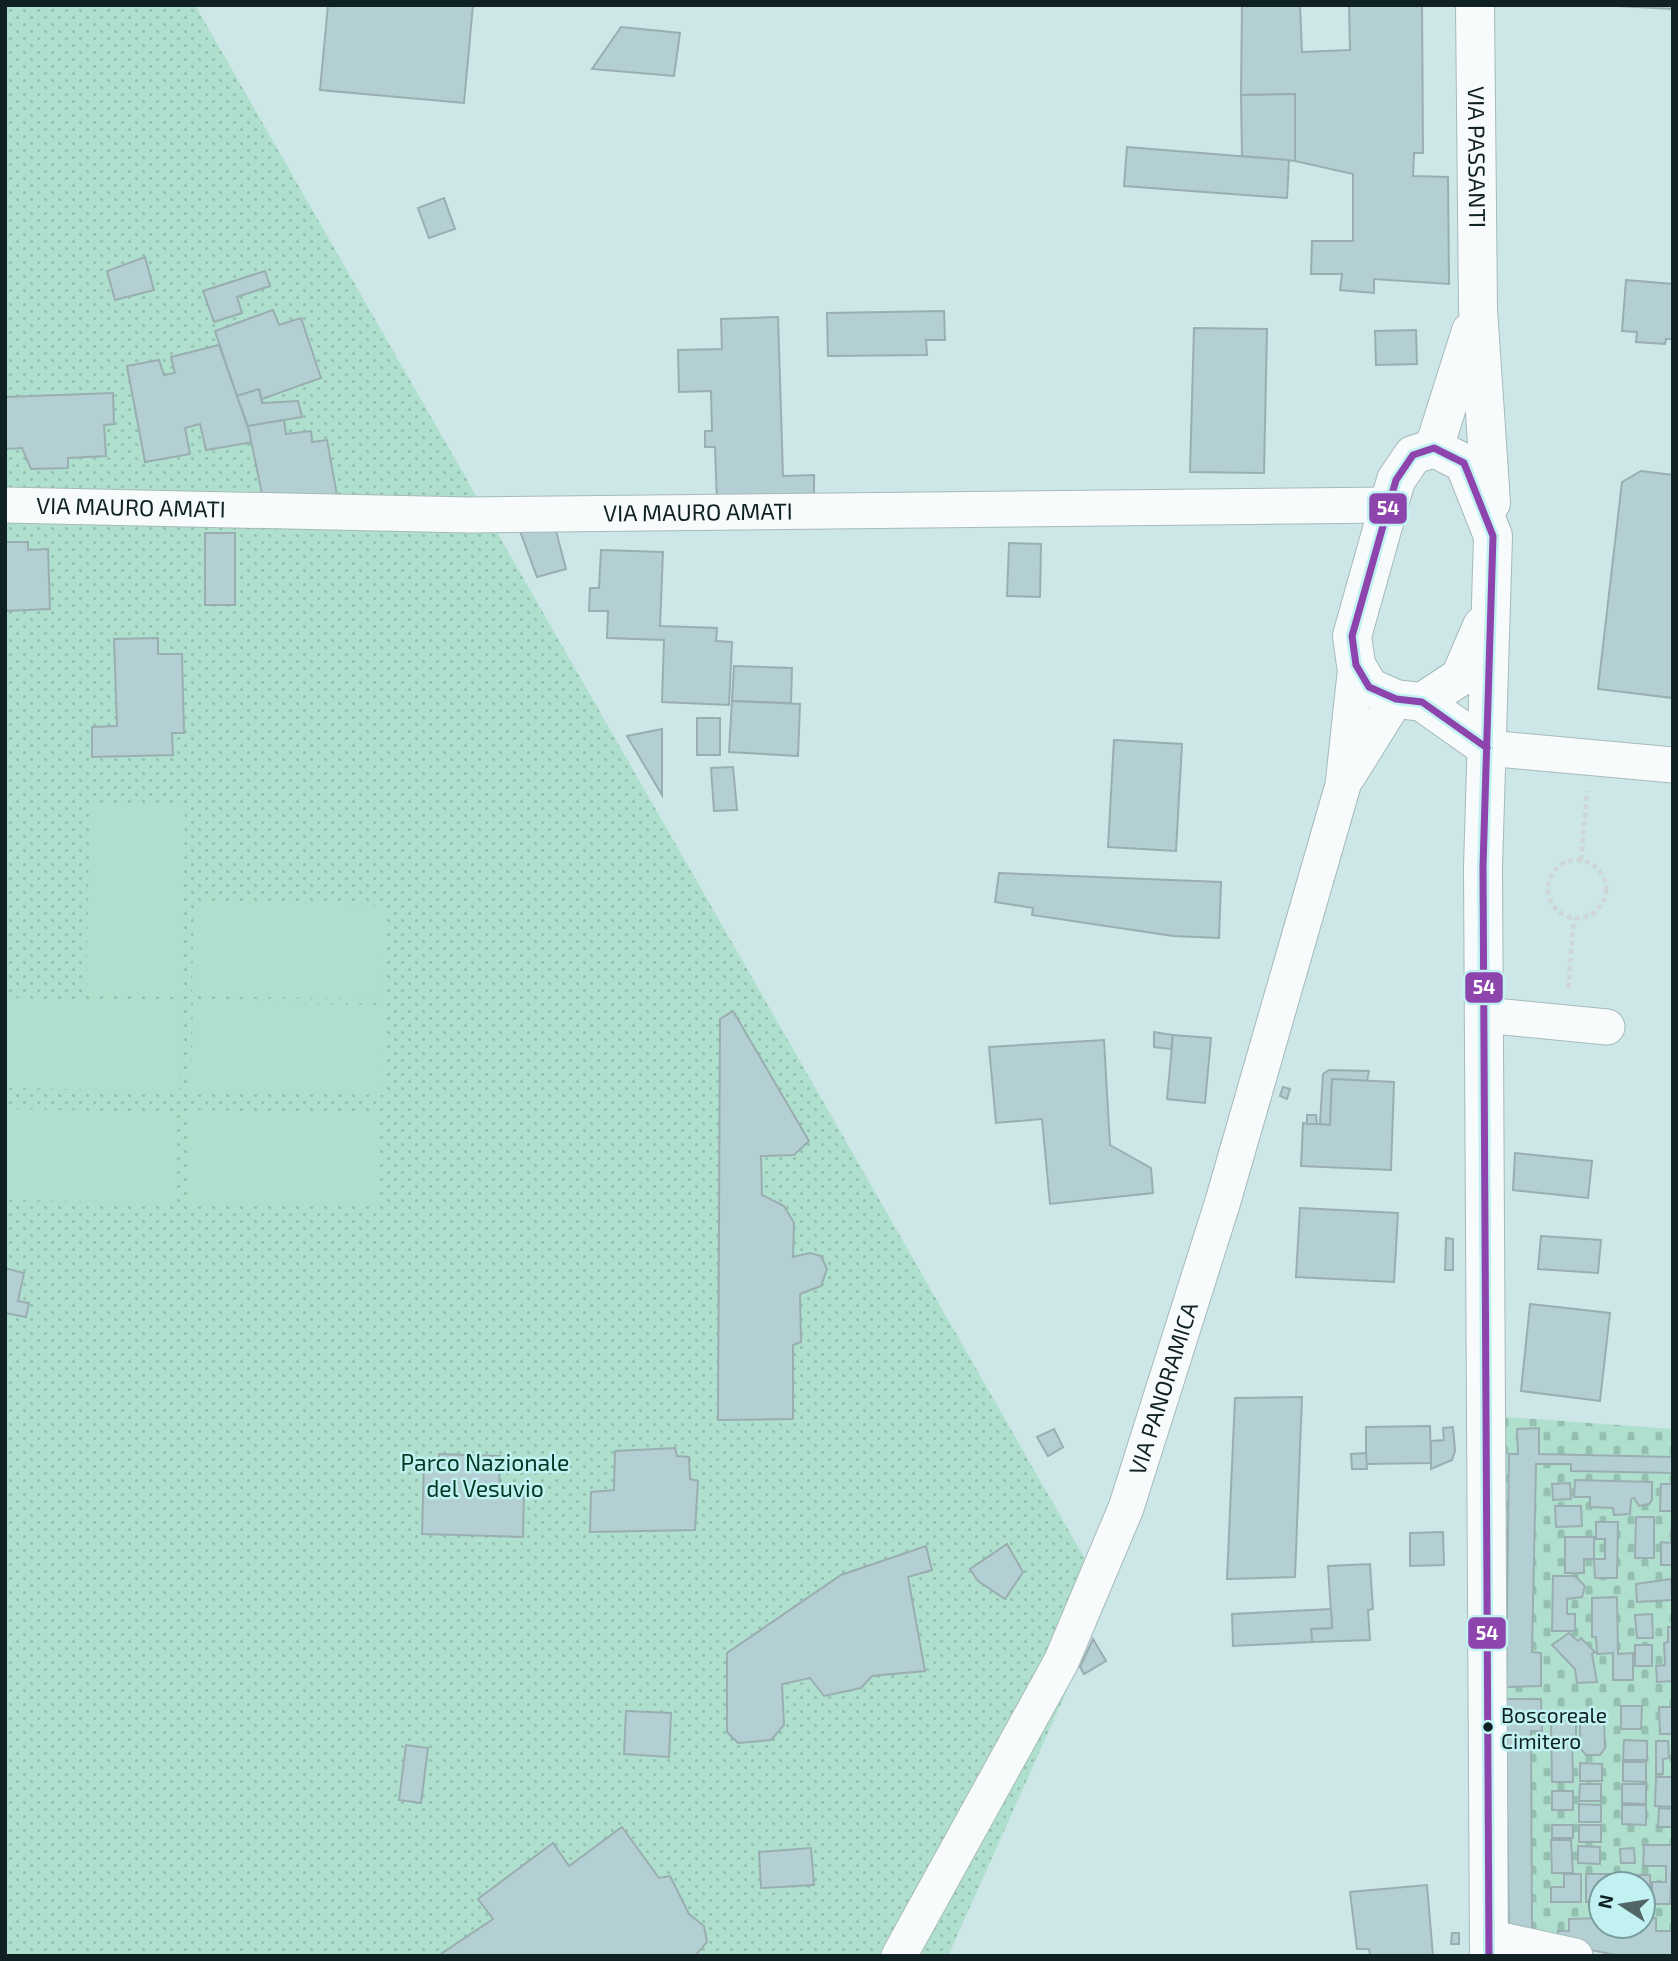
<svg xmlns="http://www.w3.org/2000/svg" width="1678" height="1961" font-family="'Exo 2',sans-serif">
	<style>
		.cemetery { fill: url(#cemetery-stones); fill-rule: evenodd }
		.park { fill: url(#park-dots) }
		.pitch { fill: #afe0cd }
		.building { fill: #b3cfd3; stroke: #9aaeb1; stroke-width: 2 }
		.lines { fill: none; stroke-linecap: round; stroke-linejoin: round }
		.minor-casing { stroke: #a6baba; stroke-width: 37 }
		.major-casing { stroke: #a6baba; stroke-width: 40 }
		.path { stroke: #cfd6d6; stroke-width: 4.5; stroke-dasharray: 5 3.5; stroke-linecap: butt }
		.minor { stroke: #f8fbfb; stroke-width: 35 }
		.major { stroke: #f8fbfb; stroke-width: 38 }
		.bus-1-casing { stroke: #c2f1f2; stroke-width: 12 }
		.bus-1 { stroke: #8e44ad; stroke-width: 7 }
		.bus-dot { fill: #0f2122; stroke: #c2f1f2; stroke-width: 2.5 }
		.labels { text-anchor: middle; stroke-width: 5; stroke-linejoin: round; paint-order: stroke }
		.bus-label { font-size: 21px; fill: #0f2122; stroke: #c2f1f2; text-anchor: start }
		.street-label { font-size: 23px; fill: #0f2122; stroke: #c2f1f2 }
		.park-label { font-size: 23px; fill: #003a25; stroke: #c2f1f2 }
		.line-badge { stroke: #c2f1f2; stroke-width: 2.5 }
		.badge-label { font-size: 19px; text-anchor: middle; font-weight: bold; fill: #fff }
	</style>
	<defs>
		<pattern id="cemetery-stones" width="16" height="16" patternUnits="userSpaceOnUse" patternTransform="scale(1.75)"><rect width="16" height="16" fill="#afe0cd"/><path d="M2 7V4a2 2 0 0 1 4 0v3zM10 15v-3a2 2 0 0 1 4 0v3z" fill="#95c0b0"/></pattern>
		<pattern id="park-dots" width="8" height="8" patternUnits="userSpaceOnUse" patternTransform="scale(1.75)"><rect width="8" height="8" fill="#afe0cd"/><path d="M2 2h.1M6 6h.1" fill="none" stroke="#95c0b0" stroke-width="1.8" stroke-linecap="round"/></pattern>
	</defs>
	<rect width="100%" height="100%" fill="#cde6e7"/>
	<!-- cemetery -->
	<path class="cemetery" d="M 1505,1417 L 1673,1429 L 1673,1956 L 1509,1932 ZM 1601,1884 L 1643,1884 L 1643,1926 L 1601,1926 Z"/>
	<!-- park -->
	<polygon class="park" points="5,5 195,5 1108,1599 948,1956 5,1956"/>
	<!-- pitch -->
	<g class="pitch">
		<polygon points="90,806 185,807 182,997 86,995"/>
		<polygon points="194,902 385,906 383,999 192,996"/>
		<polygon points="5,998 181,1001 179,1091 5,1088"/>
		<polygon points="193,1002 385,1005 383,1095 191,1092"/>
		<polygon points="5,1109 177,1112 176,1203 5,1200"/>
		<polygon points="189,1110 380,1113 378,1206 188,1203"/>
	</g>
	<!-- building -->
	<g class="building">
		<polygon points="328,5 473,5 464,103 320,90"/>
		<polygon points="1242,5 1300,5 1302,52 1350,50 1349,5 1422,5 1423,153 1414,153 1413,176 1448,177 1449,284 1374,279 1374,293 1340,290 1342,274 1311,274 1312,241 1353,241 1353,174 1295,161 1295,94 1241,95"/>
		<polygon points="1598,5 1673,5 1673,9"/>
		<polygon points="621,27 680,33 674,76 592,69"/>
		<polygon points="1295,94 1295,161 1242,156 1241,95"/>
		<polygon points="1127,147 1289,160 1287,198 1124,186"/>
		<polygon points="444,198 455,229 429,238 418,208"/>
		<polygon points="145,257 154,290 115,300 107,271"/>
		<polygon points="265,271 270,286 237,297 242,313 214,322 203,291"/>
		<polygon points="1626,280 1673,284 1673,339 1666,339 1665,344 1636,342 1637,332 1622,331"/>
		<polygon points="273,310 279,325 301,318 321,378 262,399 259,389 237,396 215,331"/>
		<polygon points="944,311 945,340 926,340 927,355 828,356 827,313"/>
		<polygon points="778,317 783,476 814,475 814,500 717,503 715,447 705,447 705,431 712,431 711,391 679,392 678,350 722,349 721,319"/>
		<polygon points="1194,328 1267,329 1264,473 1190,472"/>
		<polygon points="1416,330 1417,364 1376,365 1375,331"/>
		<polygon points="219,345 253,442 206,450 200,424 185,428 190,454 145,462 127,366 159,360 164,375 175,373 171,357"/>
		<polygon points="259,389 262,403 298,401 302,417 248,426 237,396"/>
		<polygon points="113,393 114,424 104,425 106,456 68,458 68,468 31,469 22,448 5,449 5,397"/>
		<polygon points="284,420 286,434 311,431 312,442 327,440 338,501 263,499 248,426"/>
		<polygon points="1641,471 1673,475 1673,698 1598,689 1622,482"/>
		<polygon points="520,531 556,531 566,569 537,577"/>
		<rect x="205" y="533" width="30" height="72"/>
		<polygon points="5,542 28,542 28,550 48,549 50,609 5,611"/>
		<polygon points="1009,543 1041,544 1040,597 1007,596"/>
		<polygon points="601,550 663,552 660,626 717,628 716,641 732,642 729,705 662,702 664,640 607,638 608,611 589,611 590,588 599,588"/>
		<polygon points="158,638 158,654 182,654 184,733 172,733 173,755 92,757 92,727 117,726 114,639"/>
		<polygon points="734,666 792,668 791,703 732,701"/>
		<polygon points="732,701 800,704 798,756 729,752"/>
		<rect x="697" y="718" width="23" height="37"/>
		<polygon points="662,729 662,795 627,736"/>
		<polygon points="1114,740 1182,744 1176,851 1108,847"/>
		<polygon points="733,767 737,810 714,811 711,768"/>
		<polygon points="999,873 1221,882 1219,938 1173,936 1032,915 1033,908 995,902"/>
		<polygon points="733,1011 809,1141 794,1155 761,1156 762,1195 784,1206 794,1223 793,1257 810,1253 821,1256 827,1269 821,1286 800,1294 801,1342 793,1345 793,1419 718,1420 720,1019"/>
		<polygon points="1154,1032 1173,1035 1171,1049 1154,1047"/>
		<polygon points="1173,1035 1211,1038 1205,1103 1167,1099"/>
		<polygon points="1104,1040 1110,1145 1151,1168 1153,1193 1050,1204 1042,1119 996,1123 989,1047"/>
		<polygon points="1329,1070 1369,1071 1367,1081 1332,1079 1330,1125 1320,1124 1323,1074"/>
		<polygon points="1332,1079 1394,1082 1391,1170 1301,1166 1303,1123 1330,1125"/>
		<polygon points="1283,1087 1290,1089 1287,1099 1280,1096"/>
		<polygon points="1307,1115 1316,1115 1317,1124 1307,1124"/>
		<polygon points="1515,1153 1592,1161 1588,1198 1513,1190"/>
		<polygon points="1300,1208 1398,1213 1394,1282 1296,1277"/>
		<polygon points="1541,1236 1601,1240 1598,1273 1538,1269"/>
		<polygon points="1446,1238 1453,1239 1453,1270 1445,1270"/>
		<polygon points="5,1268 24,1273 18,1301 29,1303 26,1317 5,1313"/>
		<polygon points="1530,1304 1610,1313 1600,1401 1521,1391"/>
		<polygon points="1302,1397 1295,1577 1227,1579 1235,1398"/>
		<polygon points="1430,1426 1431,1463 1366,1464 1366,1427"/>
		<polygon points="1453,1427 1455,1451 1452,1460 1431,1469 1431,1441 1444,1440 1443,1428"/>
		<polygon points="1539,1428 1539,1454 1673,1457 1673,1473 1571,1471 1571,1464 1536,1464 1532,1652 1541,1653 1541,1686 1506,1687 1509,1454 1518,1454 1517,1429"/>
		<polygon points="1054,1429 1063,1447 1048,1456 1037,1437"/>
		<polygon points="675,1448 677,1456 689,1457 690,1479 698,1481 695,1530 590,1532 591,1492 614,1490 615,1451"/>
		<polygon points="1366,1453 1367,1469 1352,1469 1351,1454"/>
		<polygon points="439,1454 500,1456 499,1493 524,1493 523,1537 422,1534 424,1463 439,1463"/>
		<polygon points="1575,1480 1652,1482 1652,1500 1649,1504 1639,1506 1634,1498 1631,1499 1630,1514 1614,1515 1613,1508 1590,1507 1590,1497 1574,1497"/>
		<polygon points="1570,1483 1571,1499 1553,1500 1552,1484"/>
		<polygon points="1661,1484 1673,1484 1673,1565 1661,1565 1661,1542 1671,1543 1672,1511 1660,1511"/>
		<polygon points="1555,1506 1581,1506 1582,1526 1556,1527"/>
		<polygon points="1636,1517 1654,1517 1654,1558 1635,1558"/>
		<polygon points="1596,1522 1618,1522 1617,1578 1595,1578 1594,1559 1605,1559 1605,1539 1596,1539"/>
		<polygon points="1443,1532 1444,1565 1410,1566 1410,1533"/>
		<polygon points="1565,1537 1594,1537 1594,1559 1584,1559 1584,1573 1565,1573"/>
		<polygon points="1007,1544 1023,1572 1005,1599 978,1581 970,1569"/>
		<polygon points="926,1546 932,1570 908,1577 925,1671 872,1676 861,1688 824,1696 810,1678 782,1684 784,1725 771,1740 738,1743 727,1732 727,1653 841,1575"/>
		<polygon points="1370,1564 1373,1609 1368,1610 1370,1640 1312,1642 1311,1629 1332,1628 1328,1566"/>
		<polygon points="1553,1576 1575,1576 1585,1586 1582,1597 1567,1599 1567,1614 1575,1614 1575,1631 1552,1631"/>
		<polygon points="1671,1579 1672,1600 1637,1602 1636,1584"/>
		<polygon points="1617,1597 1618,1654 1633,1653 1633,1680 1613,1680 1613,1653 1597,1654 1596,1637 1592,1637 1592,1598"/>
		<polygon points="1331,1609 1332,1628 1311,1629 1312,1642 1233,1646 1232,1614"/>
		<polygon points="1652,1614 1653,1638 1637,1638 1635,1615"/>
		<polygon points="1668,1627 1673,1627 1673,1681 1657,1682 1656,1666 1665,1665 1664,1643 1668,1642"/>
		<polygon points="1569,1633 1578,1641 1581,1638 1595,1652 1592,1654 1597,1682 1577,1683 1575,1669 1552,1645"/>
		<polygon points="1093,1639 1106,1661 1084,1674 1080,1667"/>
		<rect x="1635" y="1645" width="17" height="21"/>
		<polygon points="1505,1699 1541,1699 1542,1731 1531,1731 1532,1932 1509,1932"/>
		<polygon points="1621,1706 1642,1706 1641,1729 1621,1729"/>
		<polygon points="1659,1707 1673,1707 1673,1734 1660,1734"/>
		<polygon points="626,1711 671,1713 669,1757 624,1754"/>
		<polygon points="1576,1720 1576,1738 1572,1738 1573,1782 1552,1782 1551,1721"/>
		<polygon points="1580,1720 1604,1720 1605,1748 1600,1755 1586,1755 1580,1748"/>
		<polygon points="1624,1740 1647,1741 1647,1760 1623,1760"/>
		<polygon points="1656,1741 1668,1741 1669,1758 1663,1759 1663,1774 1656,1774"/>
		<polygon points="406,1745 428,1748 421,1803 399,1800"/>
		<polygon points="1623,1762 1646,1762 1646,1782 1623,1781"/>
		<polygon points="1580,1763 1602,1764 1602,1781 1580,1781"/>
		<polygon points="1656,1777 1673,1777 1673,1807 1655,1806"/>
		<polygon points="1580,1784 1601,1784 1601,1801 1579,1801"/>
		<polygon points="1622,1784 1646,1784 1646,1804 1622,1803"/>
		<rect x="1552" y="1791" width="21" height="19"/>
		<polygon points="1579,1804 1601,1805 1601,1822 1579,1822"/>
		<polygon points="1622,1805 1646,1805 1646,1825 1622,1824"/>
		<polygon points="1659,1808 1673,1809 1673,1827 1658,1827"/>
		<rect x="1552" y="1825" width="21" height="13"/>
		<rect x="1579" y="1825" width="22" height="17"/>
		<polygon points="622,1827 659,1878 670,1876 689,1914 704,1926 707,1942 696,1955 438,1956 493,1919 478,1899 553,1843 569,1866"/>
		<polygon points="1551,1840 1571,1840 1573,1873 1552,1873"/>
		<polygon points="1644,1845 1673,1845 1670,1904 1652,1904 1652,1882 1666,1882 1666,1866 1643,1866"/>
		<polygon points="1578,1846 1600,1847 1600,1864 1578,1863"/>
		<polygon points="811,1848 814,1885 761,1888 759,1852"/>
		<polygon points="1634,1848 1635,1863 1621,1863 1620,1849"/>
		<polygon points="1564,1874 1581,1874 1581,1902 1551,1902 1551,1887 1564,1887"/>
		<polygon points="1586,1874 1630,1874 1630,1884 1601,1884 1601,1902 1586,1902"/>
		<polygon points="1633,1875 1650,1875 1650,1903 1643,1903 1643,1884 1633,1884"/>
		<polygon points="1427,1885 1433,1956 1370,1956 1369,1949 1357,1949 1350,1892"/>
		<polygon points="1601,1918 1601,1926 1643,1926 1643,1918 1656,1918 1656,1931 1673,1931 1673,1956 1620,1956 1557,1943 1558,1931 1569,1931 1569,1919"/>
		<polygon points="1452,1933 1459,1933 1459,1944 1451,1944"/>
	</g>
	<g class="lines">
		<defs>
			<g id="minor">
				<path id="s1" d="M 5,505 L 470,515 L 1389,505"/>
				<polyline points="1487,748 1673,765"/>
				<polyline points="1348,776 1396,699"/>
				<polyline points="1484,1015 1607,1027"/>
				<polyline points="1488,1937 1575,1956"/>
				<path id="s2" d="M 899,1956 L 1061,1662 L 1126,1508 L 1223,1201 L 1343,785 L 1356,665"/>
			</g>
			<g id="major">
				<path id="s3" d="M 1475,5 L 1478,309 L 1491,503"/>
				<polyline points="1434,448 1471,331"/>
				<polyline points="1422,702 1460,677 1482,626"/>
				<polyline points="1487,748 1422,702 1396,699 1369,687 1356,665 1352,636 1396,480 1413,455 1434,448 1464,463 1493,536 1483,867 1489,1956"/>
			</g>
		</defs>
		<!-- minor casing -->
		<use href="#minor" class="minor-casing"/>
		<!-- major casing -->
		<use href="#major" class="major-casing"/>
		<!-- path -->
		<g class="path">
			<circle cx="1577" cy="889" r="29"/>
			<polyline points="1581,860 1587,791"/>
			<polyline points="1568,988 1574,919"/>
		</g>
		<!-- minor -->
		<use href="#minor" class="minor"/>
		<!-- major -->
		<use href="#major" class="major"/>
		<defs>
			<polyline id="bus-1" points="1487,748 1422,702 1396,699 1369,687 1356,665 1352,636 1396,480 1413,455 1434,448 1464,463 1493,536 1483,867 1489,1956"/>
		</defs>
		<!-- bus-1 casing -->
		<use href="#bus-1" class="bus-1-casing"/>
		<!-- bus-1 -->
		<use href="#bus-1" class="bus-1"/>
	</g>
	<!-- markers -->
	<circle class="bus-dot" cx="1488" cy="1727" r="6"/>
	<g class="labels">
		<!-- bus labels -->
		<g class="bus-label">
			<text x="1501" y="1723">Boscoreale<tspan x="1501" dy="26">Cimitero</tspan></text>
		</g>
		<!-- street labels -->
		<g class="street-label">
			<text dy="8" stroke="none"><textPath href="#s3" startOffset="152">VIA PASSANTI</textPath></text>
			<text dy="8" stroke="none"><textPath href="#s1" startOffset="126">VIA MAURO AMATI</textPath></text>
			<text dy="8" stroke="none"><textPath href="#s1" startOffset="693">VIA MAURO AMATI</textPath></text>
			<text dy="8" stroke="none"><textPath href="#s2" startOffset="628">VIA PANORAMICA</textPath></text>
		</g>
		<!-- park labels -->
		<g class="park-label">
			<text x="485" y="1471">Parco Nazionale<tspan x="485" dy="26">del Vesuvio</tspan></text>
		</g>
	</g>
	<g class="line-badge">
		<rect x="1368" y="492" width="40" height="33" rx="7" fill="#8e44ad"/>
		<rect x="1464" y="971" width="40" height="33" rx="7" fill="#8e44ad"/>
		<rect x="1467" y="1616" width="40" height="34" rx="7" fill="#8e44ad"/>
	</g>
	<g class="badge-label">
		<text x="1388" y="515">54</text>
		<text x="1484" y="994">54</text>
		<text x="1487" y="1640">54</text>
	</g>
	<!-- border -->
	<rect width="1678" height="1961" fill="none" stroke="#0f2122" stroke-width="14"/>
	<!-- north arrow -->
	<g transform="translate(1622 1905) rotate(282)"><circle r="33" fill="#c2f1f2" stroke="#7a9e9f" stroke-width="2"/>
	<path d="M0-5L12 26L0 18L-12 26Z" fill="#526667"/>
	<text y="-10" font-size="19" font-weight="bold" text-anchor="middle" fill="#0f2122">N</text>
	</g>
</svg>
